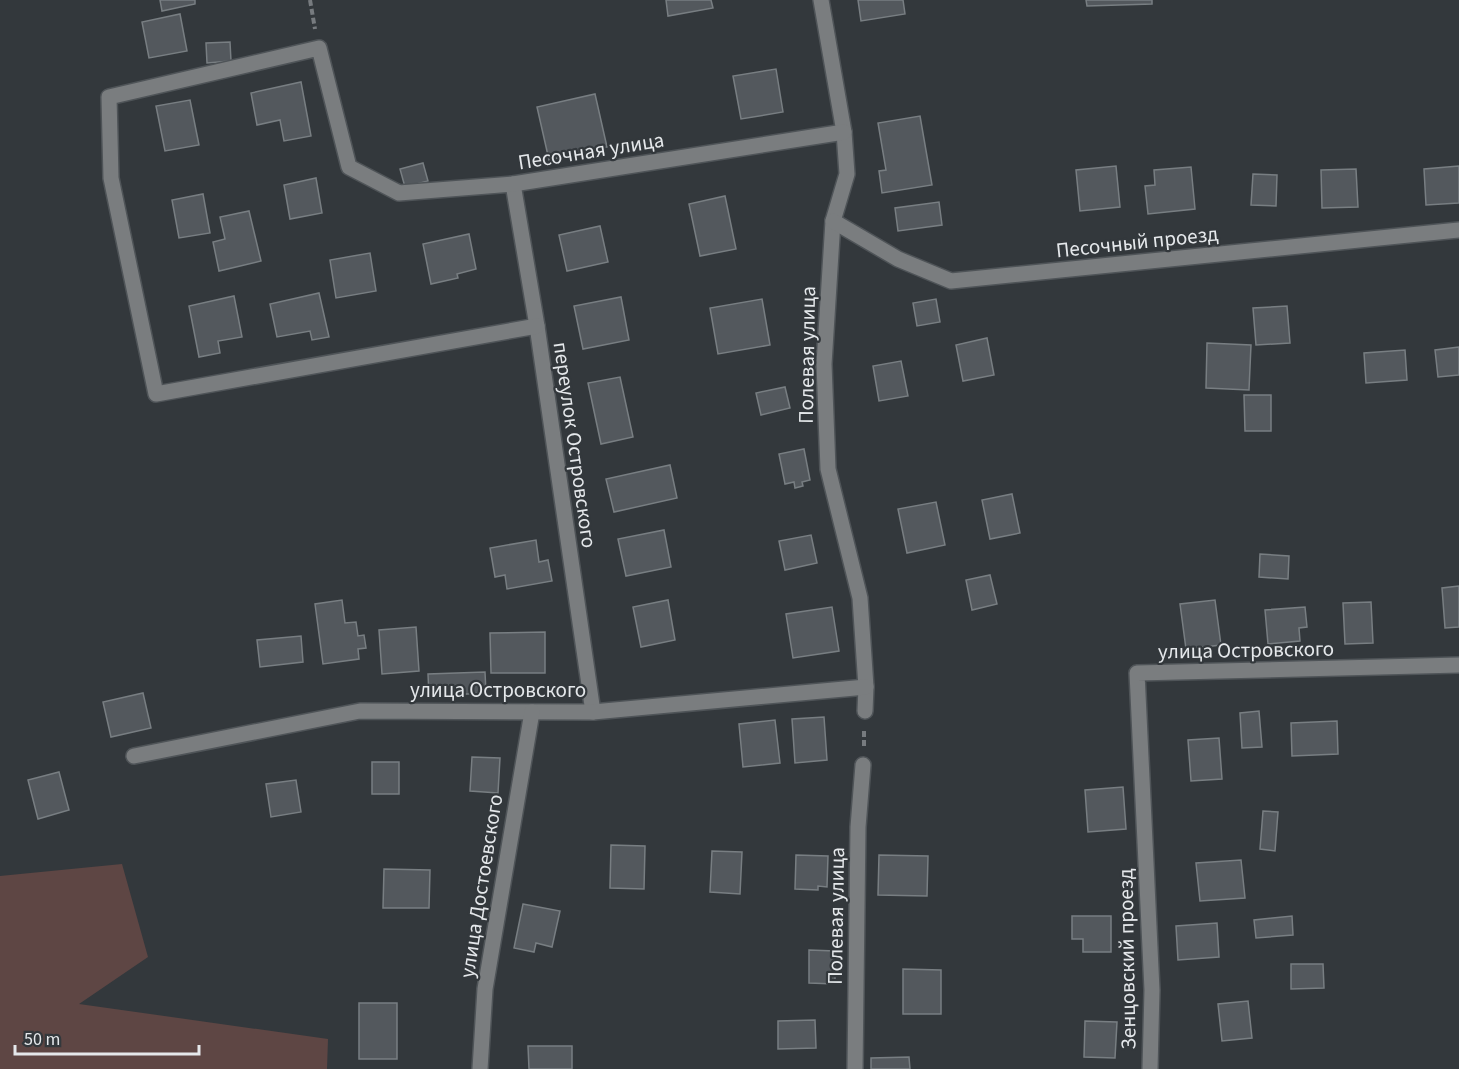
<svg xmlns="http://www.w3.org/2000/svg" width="1459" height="1069" font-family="'Source Sans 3',sans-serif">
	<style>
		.green { fill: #5e4644 }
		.building { fill: #53585d; stroke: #787e82; stroke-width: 1.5 }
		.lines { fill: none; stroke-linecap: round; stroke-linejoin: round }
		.minor-casing { stroke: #4f5458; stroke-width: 18 }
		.path { stroke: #777b7f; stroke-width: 4; stroke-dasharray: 6 3; stroke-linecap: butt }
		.minor { stroke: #7a7d7f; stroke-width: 15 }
		.labels { text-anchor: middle; stroke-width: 4.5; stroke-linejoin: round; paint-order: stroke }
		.street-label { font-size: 21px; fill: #e5e8eb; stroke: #33383c }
	</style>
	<rect width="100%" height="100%" fill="#33383c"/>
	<!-- green -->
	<polygon class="green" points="122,864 148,957 79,1004 328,1039 327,1069 0,1069 0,876"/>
	<!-- building -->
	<g class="building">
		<polygon points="160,0 195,0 195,4 162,11"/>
		<polygon points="666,0 711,0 713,8 668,16"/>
		<polygon points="858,0 903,0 905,14 861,21"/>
		<polygon points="1086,0 1152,0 1152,4 1087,6"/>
		<polygon points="180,14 187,51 149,58 142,22"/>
		<polygon points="230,42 231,61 207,63 206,43"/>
		<polygon points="776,69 783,112 741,119 733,76"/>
		<polygon points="301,82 311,136 284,141 280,120 257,125 251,93"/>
		<polygon points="595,94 607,147 549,160 537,107"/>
		<polygon points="190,100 199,145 165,151 156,106"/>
		<polygon points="920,116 932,185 882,193 879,171 886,170 878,123"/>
		<polygon points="423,163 428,181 405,187 400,169"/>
		<polygon points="1116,166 1120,207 1080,211 1076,170"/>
		<polygon points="1459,166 1459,203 1426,205 1424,169"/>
		<polygon points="1191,167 1195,209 1148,214 1145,186 1155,185 1154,170"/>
		<polygon points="1356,169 1358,207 1322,208 1321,170"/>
		<polygon points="1253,174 1277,175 1276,206 1251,205"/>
		<polygon points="316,178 322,213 290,219 284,185"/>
		<polygon points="203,194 210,233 179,238 172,200"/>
		<polygon points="725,196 736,249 700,256 689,204"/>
		<polygon points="939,202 942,225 898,231 895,208"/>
		<polygon points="249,211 261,261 219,271 213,242 225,239 220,217"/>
		<polygon points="600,226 608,262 567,271 559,235"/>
		<polygon points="469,234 476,269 457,274 458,278 431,284 423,244"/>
		<polygon points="370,253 376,291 336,298 330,260"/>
		<polygon points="319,293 329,337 312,340 310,331 277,337 270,304"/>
		<polygon points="234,296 242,337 218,341 220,353 199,357 189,306"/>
		<polygon points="621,297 629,340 583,349 574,306"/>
		<polygon points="762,299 770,345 718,354 710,308"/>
		<polygon points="936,299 940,322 917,326 913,303"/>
		<polygon points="1287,306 1290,343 1256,345 1253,308"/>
		<polygon points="987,338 994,375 963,381 956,345"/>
		<polygon points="1207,343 1251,345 1249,390 1206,388"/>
		<polygon points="1459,347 1459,375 1438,377 1435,350"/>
		<polygon points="1405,350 1407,380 1366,383 1364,353"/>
		<polygon points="901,361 908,396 879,401 873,366"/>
		<polygon points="620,377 633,437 601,444 588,383"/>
		<polygon points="785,387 790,408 761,415 756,393"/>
		<polygon points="1244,395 1271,395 1271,431 1245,431"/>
		<polygon points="804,449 810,480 802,482 803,486 795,488 794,482 785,484 779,454"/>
		<polygon points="670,465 677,498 614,512 606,479"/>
		<polygon points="1012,494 1020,533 990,539 982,500"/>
		<polygon points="936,502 945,545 907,553 898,509"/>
		<polygon points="664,530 671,567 626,576 618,539"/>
		<polygon points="811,535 817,563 785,570 779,541"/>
		<polygon points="536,540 539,562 548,560 552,581 507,589 505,575 495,577 490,548"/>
		<polygon points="1260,554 1289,556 1288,579 1259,577"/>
		<polygon points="990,575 997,604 972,610 966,580"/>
		<polygon points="1459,586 1459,627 1445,628 1442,588"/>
		<polygon points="342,600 345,623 356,622 358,636 364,635 366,648 358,649 359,659 323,664 315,604"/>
		<polygon points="668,600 675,640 641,647 633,607"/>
		<polygon points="1215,600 1221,645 1186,649 1180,604"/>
		<polygon points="1371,602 1373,643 1345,644 1343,603"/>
		<polygon points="832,607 839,651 793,658 786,614"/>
		<polygon points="1305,607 1307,627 1299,628 1300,641 1268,644 1265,610"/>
		<polygon points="416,627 419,671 382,674 379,630"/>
		<polygon points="545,632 545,673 491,673 490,633"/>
		<polygon points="301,636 303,662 260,667 257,640"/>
		<polygon points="485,672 486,693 429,696 428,674"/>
		<polygon points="143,693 151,728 111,737 103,702"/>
		<polygon points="1259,711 1262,747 1242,748 1240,713"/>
		<polygon points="824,717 827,760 795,763 792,719"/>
		<polygon points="775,720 780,763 743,767 739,724"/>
		<polygon points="1337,721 1338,754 1292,756 1291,723"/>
		<polygon points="1219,738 1222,779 1191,781 1188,740"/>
		<polygon points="472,757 500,758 498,793 470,791"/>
		<rect x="372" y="762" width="27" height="32"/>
		<polygon points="59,772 69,810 38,819 28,780"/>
		<polygon points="296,780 301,812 271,817 266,784"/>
		<polygon points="1123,787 1126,829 1088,832 1085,790"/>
		<polygon points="1263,811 1278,812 1275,851 1260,849"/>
		<polygon points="611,845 645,846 644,889 610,888"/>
		<polygon points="712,851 742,852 740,894 710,892"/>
		<polygon points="796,855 828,856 827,887 818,886 818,890 795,889"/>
		<polygon points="879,855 928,856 927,896 878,895"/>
		<polygon points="1241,860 1245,898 1200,901 1196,863"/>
		<polygon points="384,869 430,870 429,908 383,908"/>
		<polygon points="523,904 560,911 552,947 536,943 534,952 514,948"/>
		<polygon points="1072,916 1111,916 1111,952 1083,952 1083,939 1072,939"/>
		<polygon points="1292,916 1293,935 1256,938 1254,920"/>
		<polygon points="1217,923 1219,957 1178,960 1176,926"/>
		<polygon points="809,950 835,951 835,984 809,983"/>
		<polygon points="1291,964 1323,964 1324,988 1291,989"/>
		<polygon points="903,969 941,970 941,1014 903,1014"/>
		<polygon points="1248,1001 1252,1038 1222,1041 1218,1004"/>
		<rect x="359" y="1003" width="38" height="56"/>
		<polygon points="815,1020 816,1048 778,1049 778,1021"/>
		<polygon points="1085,1021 1117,1022 1115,1058 1084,1057"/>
		<polygon points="528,1046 572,1046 572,1069 529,1069"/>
		<polygon points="909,1057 910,1069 871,1069 871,1058"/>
	</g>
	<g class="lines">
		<defs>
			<g id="minor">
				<polyline points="821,0 844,132 847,174 833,221 824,364 828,469 860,598 866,687 865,711"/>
				<polyline points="513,184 537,326 593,712"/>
				<polyline points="833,221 898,259 951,281 1459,230"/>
				<polyline points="537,326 156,394 111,178 109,97 319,48 349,167 399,193 513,184 844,132"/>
				<polyline points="134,756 360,711 593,712 866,687"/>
				<polyline points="480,1069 485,989 532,712"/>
				<polyline points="855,1069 858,827 863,765"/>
				<polyline points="1150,1069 1152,990 1137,673 1459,665"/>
			</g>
		</defs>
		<!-- minor casing -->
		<use href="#minor" class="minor-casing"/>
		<!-- path -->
		<g class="path">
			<polyline points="310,0 315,29"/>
			<polyline points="864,746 864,729"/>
		</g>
		<!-- minor -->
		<use href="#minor" class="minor"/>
	</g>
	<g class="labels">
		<!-- street labels -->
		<g class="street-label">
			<text transform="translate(591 151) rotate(-9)" y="7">Песочная улица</text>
			<text transform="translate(1137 242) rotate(-6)" y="7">Песочный проезд</text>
			<text transform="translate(807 355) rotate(-89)" y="7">Полевая улица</text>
			<text transform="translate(575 445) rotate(82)" y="7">переулок Островского</text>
			<text transform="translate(1246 650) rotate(-1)" y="7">улица Островского</text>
			<text x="498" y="697">улица Островского</text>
			<text transform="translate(481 886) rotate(-81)" y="7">улица Достоевского</text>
			<text transform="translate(836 916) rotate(-89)" y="7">Полевая улица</text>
			<text transform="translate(1127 959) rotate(-91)" y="7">Зенцовский проезд</text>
		</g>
	</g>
	<!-- scale -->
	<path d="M15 1045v9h184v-9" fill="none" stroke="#e5e8eb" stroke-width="3"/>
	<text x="24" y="1045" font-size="18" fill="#e5e8eb" stroke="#33383c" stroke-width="4.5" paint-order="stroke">50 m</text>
</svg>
